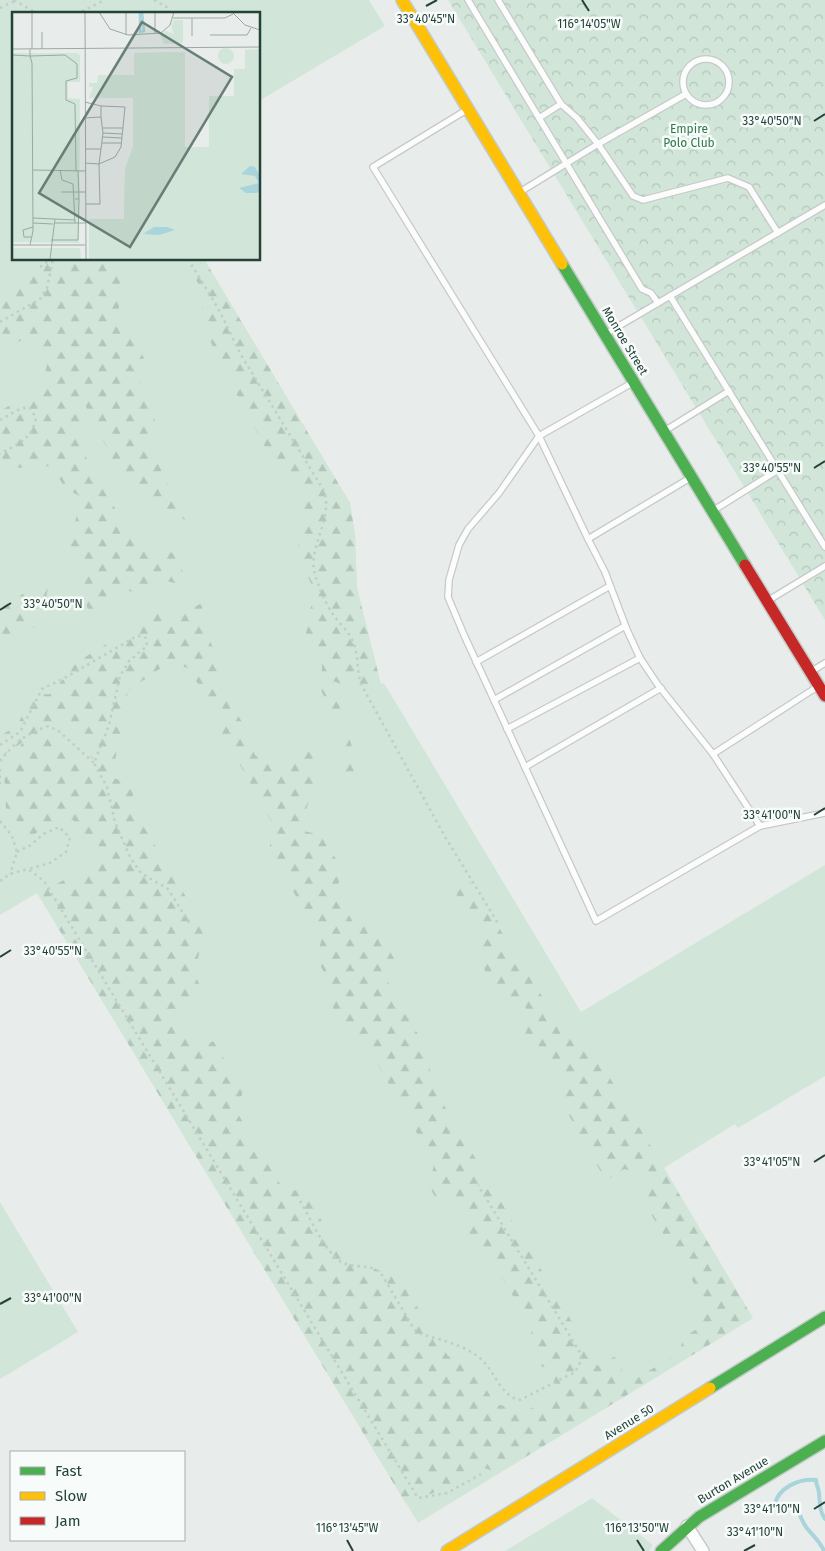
<svg xmlns="http://www.w3.org/2000/svg" width="825" height="1551" font-family="'Fira Sans',sans-serif">
	<style>
		.grass { fill: #d1e6d8 }
		.forest { fill: url(#forest-firs); fill-rule: evenodd }
		.park { fill: url(#park-crowns) }
		.lines { fill: none; stroke-linecap: round; stroke-linejoin: round }
		.stream { stroke: #a9d4db; stroke-width: 4 }
		.lane-casing { stroke: #c5cac8; stroke-width: 8 }
		.street-casing { stroke: #c5cac8; stroke-width: 14 }
		.fast-casing { stroke: #c3cbc8; stroke-width: 14 }
		.slow-casing { stroke: #c3cbc8; stroke-width: 14 }
		.jam-casing { stroke: #c3cbc8; stroke-width: 14 }
		.path { stroke: #c3ccca; stroke-width: 2.5; stroke-dasharray: 2.5 4; stroke-linecap: butt }
		.lane { stroke: #fcfcfc; stroke-width: 5.5 }
		.street { stroke: #fcfcfc; stroke-width: 11 }
		.fast { stroke: #4caf50; stroke-width: 11 }
		.slow { stroke: #ffc107; stroke-width: 11 }
		.jam { stroke: #c62828; stroke-width: 11 }
		.ticks { fill: none; stroke: #24423a; stroke-width: 2 }
		.labels { text-anchor: middle; stroke-width: 5; stroke-linejoin: round; paint-order: stroke }
		.park-label { font-size: 12px; fill: #2d7a4b; stroke: #f7fbf9 }
		.street-label { font-size: 12px; fill: #24423a; stroke: #f7fbf9 }
		.inset-river { fill: none; stroke: #a9d4db; stroke-width: 2.5 }
		.inset-road { fill: none; stroke: #9aa9a4; stroke-width: 1 }
		.view { fill: #697e78; fill-opacity: 0.15; stroke: #697e78; stroke-width: 2.5 }
		.inset-edge { fill: none; stroke: #24423a; stroke-width: 2.5 }
		.ticks-label { font-size: 12px; text-anchor: middle; fill: #24423a; stroke: #f7fbf9; stroke-width: 5; stroke-linejoin: round; paint-order: stroke }
	</style>
	<defs>
		<pattern id="forest-firs" width="22" height="20" patternUnits="userSpaceOnUse" patternTransform="scale(1.25)"><rect width="22" height="20" fill="#d1e6d8"/><path d="M5 1l3.5 6h-7zM16 11l3.5 6h-7z" fill="#b3c6ba"/></pattern>
		<pattern id="park-crowns" width="20" height="18" patternUnits="userSpaceOnUse" patternTransform="scale(1.25)"><rect width="20" height="18" fill="#d1e6d8"/><path d="M2 6a3 3 0 1 1 6 0M12 15a3 3 0 1 1 6 0" fill="none" stroke="#b3c6ba"/></pattern>
	</defs>
	<rect width="100%" height="100%" fill="#e8edeb"/>
	<!-- grass -->
	<g class="grass">
		<polygon points="0,0 369,0 385,26 259,101 259,14 14,14 14,259 204,259 350,503 355,534 357,588 381,684 384,683 581,1012 825,865 825,1076 738,1128 735,1124 664,1168 753,1318 418,1523 332,1379 37,893 0,915"/>
		<polygon points="0,1202 78,1332 0,1379"/>
		<polygon points="592,1498 653,1545 649,1551 505,1551"/>
	</g>
	<!-- forest -->
	<g class="forest">
		<polygon points="39,259 108,259 125,290 117,313 144,358 140,384 155,417 152,450 185,520 126,485 80,395 82,430 81,448 121,519 136,541 176,554 188,586 166,581 146,596 112,586 103,606 90,614 80,590 88,562 69,548 81,497 65,488 52,466 27,468 3,467 0,469 0,411 42,387 49,356 22,340 0,352 0,293 29,278"/>
		<path d="M 183,259 L 204,259 L 350,503 L 355,534 L 357,588 L 381,685 C 363,697 350,686 332,681 L 355,757 L 352,784 L 340,764 L 346,743 L 321,690 L 322,666 L 306,633 L 314,590 L 298,555 L 301,491 L 274,464 L 225,373 L 201,321 L 204,293 Z"/>
		<polygon points="50,577 41,624 15,636 0,636 0,608"/>
		<path d="M 202,603 L 202,623 L 220,663 L 218,682 L 248,732 L 255,755 L 279,762 L 312,743 L 321,759 L 314,781 L 301,830 L 323,836 L 342,870 L 336,893 L 353,922 L 376,928 L 395,960 L 388,982 L 431,1057 L 429,1080 L 598,1366 L 626,1350 L 621,1375 L 627,1384 L 680,1352 L 683,1338 L 698,1328 L 708,1306 L 641,1198 L 647,1175 L 624,1169 L 606,1181 L 561,1101 L 566,1074 L 556,1060 L 531,1055 L 524,1039 L 530,1016 L 522,1001 L 498,993 L 480,962 L 484,939 L 456,894 L 463,871 L 568,1037 L 585,1036 L 753,1318 L 501,1472 L 482,1468 L 455,1484 L 406,1504 L 37,893 L 106,860 L 73,820 L 56,820 L 30,837 L 6,808 L 4,771 L 23,742 L 0,757 L 0,736 L 18,725 L 30,695 L 51,694 L 77,662 L 162,610 L 179,615 ZM 171,661 L 189,669 L 219,719 L 220,745 L 240,765 L 274,826 L 269,850 L 321,939 L 318,962 L 336,992 L 332,1013 L 342,1031 L 363,1039 L 434,1163 L 430,1188 L 437,1200 L 457,1204 L 466,1219 L 462,1242 L 486,1251 L 532,1328 L 528,1349 L 537,1365 L 556,1371 L 551,1396 L 523,1413 L 495,1403 L 467,1360 L 448,1356 L 400,1280 L 367,1265 L 343,1259 L 306,1193 L 282,1187 L 238,1114 L 243,1089 L 213,1041 L 198,1050 L 180,1029 L 183,1002 L 202,990 L 195,975 L 204,927 L 132,807 L 134,785 L 114,778 L 116,754 L 128,691 ZM 64,717 L 76,738 L 90,745 L 94,778 L 47,725 Z"/>
	</g>
	<!-- park -->
	<polygon class="park" points="448,0 825,0 825,620"/>
	<g class="lines">
		<!-- stream -->
		<path class="stream" d="M 824,1551 C 820,1541 813,1536 806,1527 C 802,1521 800,1515 797,1508 C 789,1505 783,1507 775,1505 C 777,1488 800,1478 816,1480 C 816,1485 819,1489 819,1493 C 820,1503 819,1510 825,1519"/>
		<defs>
			<g id="lane">
				<polyline points="468,0 539,118 561,104"/>
				<polyline points="498,0 561,104 577,118 598,144 633,196 643,200 728,178 749,187 778,233"/>
				<circle cx="706" cy="82" r="23"/>
				<polyline points="468,109 373,167 539,436 499,493 468,529 459,545 449,580 448,597 464,635 596,921 760,826"/>
				<polyline points="539,118 642,289 651,293 658,303"/>
				<polyline points="520,192 598,144 686,94"/>
				<polyline points="670,296 825,547"/>
				<polyline points="607,333 825,205"/>
				<polyline points="666,430 729,391"/>
				<polyline points="690,478 588,539 605,572 627,630 640,658 658,685 713,754 817,687"/>
				<polyline points="714,510 778,470"/>
				<polyline points="588,539 539,436 632,383"/>
				<polyline points="769,600 825,566"/>
				<polyline points="476,662 610,586"/>
				<polyline points="812,671 825,663"/>
				<polyline points="494,700 625,626"/>
				<polyline points="507,729 640,658"/>
				<polyline points="713,754 760,826 825,813"/>
				<polyline points="525,767 661,688"/>
			</g>
			<polyline id="street" points="687,1526 703,1551"/>
			<g id="fast">
				<polyline points="562,264 745,565"/>
				<polyline points="710,1388 825,1317"/>
				<polyline points="661,1551 699,1517 825,1441"/>
			</g>
			<g id="slow">
				<polyline points="402,0 562,264"/>
				<polyline points="447,1551 710,1388"/>
			</g>
			<polyline id="jam" points="745,565 825,696"/>
		</defs>
		<!-- lane casing -->
		<use href="#lane" class="lane-casing"/>
		<!-- street casing -->
		<use href="#street" class="street-casing"/>
		<!-- fast casing -->
		<use href="#fast" class="fast-casing"/>
		<!-- slow casing -->
		<use href="#slow" class="slow-casing"/>
		<!-- jam casing -->
		<use href="#jam" class="jam-casing"/>
		<!-- path -->
		<g class="path">
			<polyline points="14,0 38,14"/>
			<polyline points="154,0 168,8 171,14"/>
			<polyline points="0,8 15,1"/>
			<polyline points="76,14 105,0"/>
			<path d="M 188,259 L 218,308 L 241,355 L 324,491 C 333,518 310,544 314,570 C 317,585 326,604 334,616 C 341,625 350,633 354,644 C 359,658 356,671 362,686 L 444,835 L 499,925"/>
			<polyline points="40,267 51,259"/>
			<polyline points="0,322 40,299 47,288 53,259"/>
			<path d="M 0,420 L 18,410 L 27,407 L 31,409 L 36,418 C 32,440 17,444 0,454"/>
			<polyline points="0,745 20,732 42,689 63,679 137,636 142,636 146,638 147,646 129,661 120,676 109,725 94,763 107,787 115,822 131,859 141,873 168,889 190,924"/>
			<path d="M 0,761 C 13,744 28,732 49,726 L 60,732 L 94,763"/>
			<polyline points="0,769 0,787"/>
			<polyline points="0,821 12,836 17,852 10,874"/>
			<polyline points="17,852 31,845 43,834 59,827 70,838 66,852 50,863 28,869"/>
			<polyline points="0,881 10,874 28,869 44,881 418,1498 447,1493 485,1472"/>
			<path d="M 300,1201 C 310,1217 326,1255 343,1263 C 355,1268 372,1264 381,1273 L 414,1329 L 418,1333 C 440,1340 467,1345 483,1361 C 495,1373 502,1397 520,1400 L 575,1372 L 581,1361 L 581,1354 L 478,1185"/>
		</g>
		<!-- lane -->
		<use href="#lane" class="lane"/>
		<!-- street -->
		<use href="#street" class="street"/>
		<!-- fast -->
		<use href="#fast" class="fast"/>
		<!-- slow -->
		<use href="#slow" class="slow"/>
		<!-- jam -->
		<use href="#jam" class="jam"/>
	</g>
	<!-- ticks -->
	<path class="ticks" d="M 582,0 L 589,11M 426,6 L 437,0M 814,121 L 825,114M 814,468 L 825,461M 0,610 L 11,603M 814,815 L 825,808M 0,957 L 11,950M 814,1162 L 825,1155M 0,1304 L 11,1298M 814,1509 L 825,1502M 347,1540 L 353,1551M 637,1540 L 644,1551M 744,1551 L 755,1545"/>
	<g class="labels">
		<!-- park labels -->
		<g class="park-label">
			<text x="689" y="133">Empire<tspan x="689" dy="14">Polo Club</tspan></text>
		</g>
		<!-- street labels -->
		<g class="street-label">
			<text transform="translate(625 341) rotate(59)" y="4">Monroe Street</text>
			<text transform="translate(629 1422) rotate(-32)" y="4">Avenue 50</text>
			<text transform="translate(733 1480) rotate(-31)" y="4">Burton Avenue</text>
		</g>
	</g>
	<!-- overview -->
	<g transform="translate(12 12)">
		<rect width="248" height="248" fill="#e8edeb"/>
		<path d="M 162,8 L 171,8 L 171,31 L 152,32 L 148,22 L 154,19 L 162,22 L 159,14 ZM206 44a8 8 0 1 1 16 0a8 8 0 1 1-16 0ZM 247,37 L 247,247 L 77,247 L 77,207 L 112,207 L 113,157 L 121,135 L 121,86 L 77,86 L 81,75 L 77,75 L 77,71 L 85,71 L 86,63 L 122,63 L 122,41 L 173,40 L 173,135 L 197,135 L 197,84 L 222,84 L 222,57 L 233,57 L 233,38 Z" fill="#d1e6d8"/>
		<path d="M 160,40 L 173,43 L 173,135 L 163,134 L 164,140 L 170,141 L 171,146 L 166,152 L 225,152 L 222,154 L 136,156 L 140,136 L 133,131 L 140,124 L 142,46 L 138,46 L 140,42 L 126,45 L 125,63 L 129,66 L 127,80 L 129,84 L 125,109 L 122,41 ZM 150,46 L 156,48 L 158,68 L 163,74 L 163,107 L 166,110 L 157,120 L 157,142 L 149,151 L 143,151 ZM 131,126 L 126,146 L 117,162 L 115,200 L 116,207 L 121,208 L 121,212 L 111,219 L 112,209 L 102,207 L 112,207 L 113,157 L 121,135 L 126,138 ZM 136,158 L 144,163 L 149,162 L 142,175 L 143,181 L 172,186 L 139,190 L 138,196 L 171,202 L 171,209 L 167,203 L 159,206 L 133,203 L 124,210 L 126,204 L 123,202 L 123,195 L 132,166 L 136,174 L 135,185 L 139,181 ZM 242,165 L 246,170 L 223,172 L 221,186 L 212,183 L 209,186 L 207,181 L 194,175 L 174,172 L 176,168 L 188,173 L 205,170 L 214,174 L 220,168 ZM 174,183 L 185,184 L 185,189 L 198,193 L 209,192 L 221,199 L 220,204 L 204,195 L 179,191 L 178,186 L 174,191 ZM 241,185 L 247,185 L 247,192 L 241,192 L 241,201 L 247,203 L 247,233 L 235,233 L 225,225 L 233,223 L 244,229 L 246,224 L 244,209 L 226,200 L 226,196 L 230,200 L 237,196 L 226,189 ZM 174,204 L 189,204 L 220,215 L 222,222 ZM 190,221 L 194,227 L 229,234 L 239,240 L 239,245 L 211,238 L 181,237 L 181,229 L 179,234 L 174,234 L 174,222 ZM 121,237 L 129,237 L 146,247 L 127,247 L 127,242 L 121,242 Z" fill="#d1e6d8" fill-rule="evenodd"/>
		<path d="M 0,41 L 65,41 L 68,43 L 68,70 L 56,70 L 56,86 L 68,87 L 67,231 L 0,230 ZM 0,236 L 68,236 L 69,247 L 0,247 Z" fill="#d1e6d8"/>
		<path d="M 238,154 L 243,155 L 247,162 L 247,180 L 244,181 L 234,181 L 227,176 L 247,171 L 243,164 L 229,162 ZM 142,215 L 155,215 L 163,218 L 147,223 L 131,222 Z" fill="#a9d4db"/>
		<path class="inset-river" d="M 128,0 L 128,20 L 132,19 L 130,0"/>
		<path class="inset-road" d="M 20,0 L 20,37M 73,0 L 74,247M 87,0 L 98,17 L 116,23 L 149,21 L 158,13 L 162,0M 143,0 L 143,22M 220,0 L 233,13 L 248,18M 161,6 L 213,6 L 221,2M 114,23 L 114,0M 198,23 L 235,23 L 239,16M 180,24 L 180,6M 0,37 L 248,35M 18,37 L 18,44 L 53,43 L 65,52 L 65,66 L 54,69 L 54,88 L 63,92 L 64,159M 30,37 L 30,20M 0,43 L 18,44 L 20,51 L 21,219 L 18,233M 73,90 L 89,94 L 89,105M 91,116 L 111,116M 91,121 L 110,122M 91,125 L 110,126M 90,131 L 109,131M 73,137 L 89,137 L 91,121 L 89,105 L 73,106M 73,151 L 87,152 L 89,137M 21,158 L 74,159M 48,158 L 50,168 L 61,172 L 63,211M 66,159 L 67,187M 49,180 L 74,180M 74,192 L 88,192 L 87,152 L 103,145 L 109,135 L 113,95 L 89,94M 21,206 L 63,208M 21,211 L 41,212M 43,211 L 74,211M 19,225 L 12,225 L 11,218 L 21,215M 39,228 L 66,228 L 67,187 L 63,187M 0,233 L 73,233M 38,247 L 43,207"/>
		<path class="view" d="M 130,10 L 220,65 L 118,235 L 27,181 Z"/>
		<rect width="248" height="248" class="inset-edge"/>
	</g>
	<g class="ticks-label">
		<text x="426" y="23">33°40'45"N</text>
		<text x="589" y="28">116°14'05"W</text>
		<text x="772" y="125">33°40'50"N</text>
		<text x="772" y="472">33°40'55"N</text>
		<text x="53" y="608">33°40'50"N</text>
		<text x="772" y="819">33°41'00"N</text>
		<text x="53" y="955">33°40'55"N</text>
		<text x="772" y="1166">33°41'05"N</text>
		<text x="53" y="1302">33°41'00"N</text>
		<text x="772" y="1513">33°41'10"N</text>
		<text x="347" y="1532">116°13'45"W</text>
		<text x="637" y="1532">116°13'50"W</text>
		<text x="755" y="1536">33°41'10"N</text>
	</g>
	<!-- legend -->
	<rect x="10" y="1451" width="175" height="90" fill="#f7fbf9" stroke="#a3b1ad"/>
	<rect x="20" y="1467" width="25" height="8" fill="#4caf50" stroke="#a3b1ad"/>
	<text x="55" y="1476" font-size="15" fill="#24423a">Fast</text>
	<rect x="20" y="1492" width="25" height="8" fill="#ffc107" stroke="#a3b1ad"/>
	<text x="55" y="1501" font-size="15" fill="#24423a">Slow</text>
	<rect x="20" y="1517" width="25" height="8" fill="#c62828" stroke="#a3b1ad"/>
	<text x="55" y="1526" font-size="15" fill="#24423a">Jam</text>
</svg>
